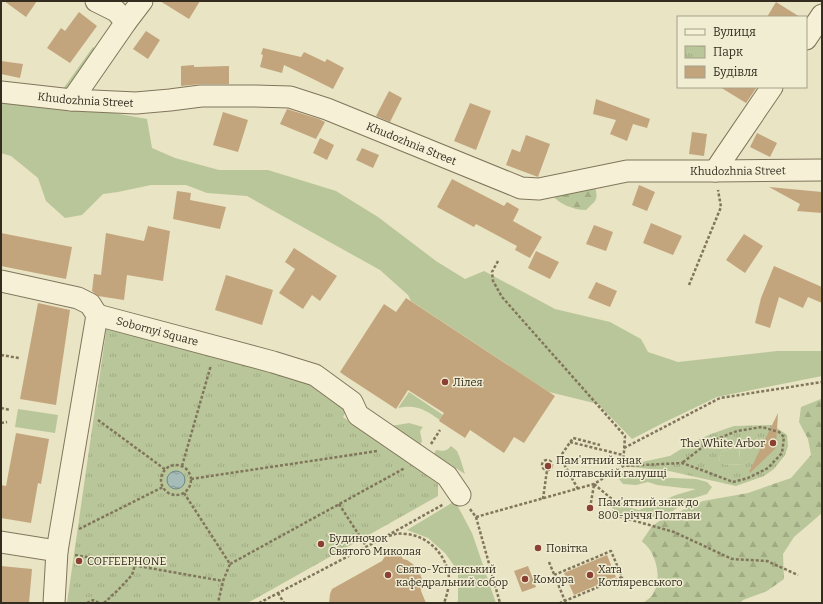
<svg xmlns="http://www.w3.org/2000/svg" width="823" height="604" font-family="Bitter,serif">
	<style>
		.green { fill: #b9c699 }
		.forest { fill: url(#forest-firs) }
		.park { fill: url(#park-tufts); fill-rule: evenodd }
		.water { fill: url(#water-ripples); stroke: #6d8987 }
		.building { fill: #c3a57d }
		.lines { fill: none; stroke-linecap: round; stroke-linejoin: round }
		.minor-casing { stroke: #81765c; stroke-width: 23 }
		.path { stroke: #81765c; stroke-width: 2.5; stroke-dasharray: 3 2; stroke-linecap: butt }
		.minor { stroke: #f5f0d6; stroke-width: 21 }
		.poi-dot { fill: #8a4033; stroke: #f1edd2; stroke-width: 1.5 }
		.labels { text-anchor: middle; stroke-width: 3; stroke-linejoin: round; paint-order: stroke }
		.street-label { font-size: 11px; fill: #332c1f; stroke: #f1edd2 }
		.poi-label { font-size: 11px; fill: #332c1f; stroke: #f1edd2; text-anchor: start }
	</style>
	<defs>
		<pattern id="forest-firs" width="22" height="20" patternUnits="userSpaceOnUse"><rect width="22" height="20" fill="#b9c699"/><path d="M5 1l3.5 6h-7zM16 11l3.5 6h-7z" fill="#a0aa83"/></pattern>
		<pattern id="park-tufts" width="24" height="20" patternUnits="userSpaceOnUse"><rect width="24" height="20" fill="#b9c699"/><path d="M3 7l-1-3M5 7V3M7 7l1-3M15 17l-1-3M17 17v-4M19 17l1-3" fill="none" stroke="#a0aa83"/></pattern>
		<pattern id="water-ripples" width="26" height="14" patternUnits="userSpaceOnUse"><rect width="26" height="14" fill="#a5bcb9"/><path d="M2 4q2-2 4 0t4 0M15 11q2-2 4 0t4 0" fill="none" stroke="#879996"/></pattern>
	</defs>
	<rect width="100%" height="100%" fill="#e9e4c4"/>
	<!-- green -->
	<g class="green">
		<polygon points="93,47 101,53 72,94 63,89"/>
		<polygon points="1,103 114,113 147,119 152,148 175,158 219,170 268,170 336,191 378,217 436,261 465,279 484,271 555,309 610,322 641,339 648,352 678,362 777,351 822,351 822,376 717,397 663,423 632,439 598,404 549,392 411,301 408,295 380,270 247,196 207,193 186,185 151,185 118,192 103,194 82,215 65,218 46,201 38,178 11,156 1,153"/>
		<path d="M 409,392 L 443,415 L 440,420 C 425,410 417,404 398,408 Z"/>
		<polygon points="18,409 58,415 55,433 15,427"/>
		<polygon points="409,423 423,427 420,431 422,441 420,445 391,426"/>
		<path d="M 451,446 L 457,451 L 460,458 L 465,474 L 434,454 L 436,450 C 443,451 446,452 451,446 Z"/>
		<path d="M 741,446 C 738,454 739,458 745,464 L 724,465 L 724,463 L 721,462 L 719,459 L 720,456 L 722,455 L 722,452 Z"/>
		<polygon points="620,473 649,477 696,479 707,482 712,487 707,494 691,499 671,512 653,517 635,517 619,514 613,508 618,500 627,507 639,510 676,495 696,489 683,488 657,485 648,482 636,485 623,484 619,479"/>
		<polygon points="455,501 472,533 496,603 457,603 458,600 458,571 445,553 428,538 407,530"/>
	</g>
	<!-- forest -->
	<g class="forest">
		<path d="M 595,187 C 599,201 595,201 586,210 C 573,210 559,204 551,194 Z"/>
		<path d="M 821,399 L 822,400 L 822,513 L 794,537 L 783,554 L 784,579 L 767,591 L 743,600 L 740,603 L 643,603 C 647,600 652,597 654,592 C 661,580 657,561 650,550 C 648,547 645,544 642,541 L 652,526 L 661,520 L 703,501 L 748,493 L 791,478 L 811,455 L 808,439 L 799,422 L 801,407 Z"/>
	</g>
	<!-- park -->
	<g class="park">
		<polygon points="107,325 312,379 349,406 343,417 438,484 438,496 253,600 247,603 67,603"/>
		<path d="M 771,425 L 777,428 L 787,435 L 788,446 L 785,455 L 774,469 L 764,476 L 736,486 L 669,471 L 623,466 L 670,456 L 689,444 L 711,434 L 734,426 ZM 741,446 C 739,454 739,458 744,464 L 724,465 L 724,462 L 720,461 L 719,459 L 720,456 L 723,455 L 722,452 Z"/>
	</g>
	<!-- water -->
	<circle class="water" cx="176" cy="480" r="9"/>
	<!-- building -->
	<g class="building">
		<polygon points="4,1 37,1 26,17"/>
		<polygon points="160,1 200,1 189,19"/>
		<polygon points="776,2 800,17 767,17"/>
		<polygon points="79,12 97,26 70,63 47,48 61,28 65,31"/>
		<polygon points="146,31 160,40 148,59 133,49"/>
		<polygon points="263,48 301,57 304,52 325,62 327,59 344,68 333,89 309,77 284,65 282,73 260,67 263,55 261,54"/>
		<polygon points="1,61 23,64 20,78 1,74"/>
		<polygon points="194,65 194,67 229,66 229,84 201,84 181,86 181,66"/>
		<polygon points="720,87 757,87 746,103"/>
		<polygon points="389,91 402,98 390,122 376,116"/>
		<polygon points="596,99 650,119 647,128 633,124 627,141 610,134 616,120 593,114"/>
		<polygon points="470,103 491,111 476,150 454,141"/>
		<polygon points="287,109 319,119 325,122 316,139 280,124"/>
		<polygon points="223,112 248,120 238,152 213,145"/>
		<polygon points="692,132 707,134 704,156 689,154"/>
		<polygon points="757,133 777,143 770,157 750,147"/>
		<polygon points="526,135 550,144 538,177 506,165 512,149 520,152"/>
		<polygon points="320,138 334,145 327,160 313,153"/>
		<polygon points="362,148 379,155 373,168 356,160"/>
		<polygon points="452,179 504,206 507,202 519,209 513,221 542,237 530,258 515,250 517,246 476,224 474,227 437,207"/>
		<polygon points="639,185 655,192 647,211 632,205"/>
		<polygon points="769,187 822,192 822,213 797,211 800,204"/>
		<polygon points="177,191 191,193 190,200 226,207 220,229 173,219"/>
		<polygon points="651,223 682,236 673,255 643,243"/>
		<polygon points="594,225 613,232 606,251 586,244"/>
		<polygon points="148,226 170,231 163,281 127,275 124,300 98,296 92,291 94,274 101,275 106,233 144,241"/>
		<polygon points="1,233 72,247 66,279 1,266"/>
		<polygon points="744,234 763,246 745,273 726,260"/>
		<polygon points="294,248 337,276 320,301 312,295 303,309 279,293 295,269 285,262"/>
		<polygon points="536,251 559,262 550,279 528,268"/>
		<polygon points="774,266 822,287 822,303 808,297 803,308 779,297 770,328 755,323 761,298"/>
		<polygon points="226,275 273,290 262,325 215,310"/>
		<polygon points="596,282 617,291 610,307 588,298"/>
		<polygon points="406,298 555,396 524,443 514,437 504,453 470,430 465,438 439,421 444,413 408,390 396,409 344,375 340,372 384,304 396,312"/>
		<polygon points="38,303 70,310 56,405 20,399"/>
		<polygon points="778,413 776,444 775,449 750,473 749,472"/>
		<polygon points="16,433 49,439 41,484 38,483 31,523 1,518 1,485 6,486"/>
		<polygon points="392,550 398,552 400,554 403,559 407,560 414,565 419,571 422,579 422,587 421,591 426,603 329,603 330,594 332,589 382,561 387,553"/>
		<polygon points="607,555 616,577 574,595 564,573"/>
		<polygon points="1,566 32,569 29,603 1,603"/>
		<polygon points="528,566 536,587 522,592 514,571"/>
	</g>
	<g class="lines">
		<defs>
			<g id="minor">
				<polyline points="96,1 116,11 126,22"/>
				<polyline points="806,39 822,15"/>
				<path id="s1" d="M 1,92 L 72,100 L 136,103 L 170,100 L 201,96 L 255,96 L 290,97 L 327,109 L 521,188 L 539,189 L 627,171 L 715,171 L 822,170"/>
				<polyline points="72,100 126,22 142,1"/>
				<polyline points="715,171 725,156 772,87"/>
				<polyline points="1,281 78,298 90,304 97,315"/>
				<polyline points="1,542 57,551"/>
				<path id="s2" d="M 54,603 L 57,551 L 97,315 L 273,362 L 315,375 L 352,402 L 358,415 L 447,476 L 460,495"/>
			</g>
		</defs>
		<!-- minor casing -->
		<use href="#minor" class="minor-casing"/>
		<!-- path -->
		<g class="path">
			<polyline points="498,261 492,272 493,281 502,297 625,436 623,466"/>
			<polyline points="689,285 721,207 718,190"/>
			<polyline points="1,355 19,358"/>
			<polyline points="1,408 10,410"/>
			<polyline points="98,420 166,470"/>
			<polyline points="1,423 7,422"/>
			<polyline points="570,442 623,455"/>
			<polyline points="431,444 440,430"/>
			<polyline points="624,448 720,398 822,382"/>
			<circle cx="547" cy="465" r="5"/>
			<circle cx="176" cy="480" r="15"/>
			<polyline points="182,466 211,365"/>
			<polyline points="191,479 377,451"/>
			<polyline points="594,484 613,500 614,515 674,532 732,559 767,561 798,575"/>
			<polyline points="578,489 560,457 573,438 600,445"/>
			<polyline points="184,493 230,564 223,581 218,603"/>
			<polyline points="543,499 547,470"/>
			<polyline points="339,504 366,546"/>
			<polyline points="590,508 594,485"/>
			<polyline points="470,509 476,517 500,603"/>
			<polyline points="476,517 594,484 623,466 682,463 707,472 733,482 748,478 768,468 782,453 784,437 779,432 762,427 737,431 709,442 682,463"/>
			<polyline points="79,529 163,487"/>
			<path d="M 389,536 C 394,534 399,533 405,534 C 428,535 448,556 449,579 C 449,587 447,595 444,603"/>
			<polyline points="75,555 223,581"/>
			<polyline points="549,562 565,601"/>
			<polyline points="230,564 405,468"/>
			<polyline points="554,575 611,551 622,577 560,603"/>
			<polyline points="278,593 284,603"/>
			<polyline points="87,603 93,600 99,603"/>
			<polyline points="104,603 118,590 132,575 135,565"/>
			<polyline points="259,603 383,538 444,504"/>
		</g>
		<!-- minor -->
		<use href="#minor" class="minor"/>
	</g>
	<!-- markers -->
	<g class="poi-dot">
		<circle cx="445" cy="382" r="4"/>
		<circle cx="773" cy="443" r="4"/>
		<circle cx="548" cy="466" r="4"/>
		<circle cx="590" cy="508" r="4"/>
		<circle cx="321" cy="544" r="4"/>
		<circle cx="538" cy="548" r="4"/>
		<circle cx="79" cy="561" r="4"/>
		<circle cx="388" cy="575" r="4"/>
		<circle cx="590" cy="575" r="4"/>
		<circle cx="525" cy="579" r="4"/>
	</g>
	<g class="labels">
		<!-- street labels -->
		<g class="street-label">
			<text dy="4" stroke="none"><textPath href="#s1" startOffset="85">Khudozhnia Street</textPath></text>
			<text dy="4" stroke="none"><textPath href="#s1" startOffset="420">Khudozhnia Street</textPath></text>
			<text dy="4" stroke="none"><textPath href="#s1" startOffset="757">Khudozhnia Street</textPath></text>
			<text dy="4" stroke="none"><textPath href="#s2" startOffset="354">Sobornyi Square</textPath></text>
		</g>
		<!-- poi labels -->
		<g class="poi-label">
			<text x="453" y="386">Лілея</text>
			<text x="765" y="447" text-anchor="end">The White Arbor</text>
			<text x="556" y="464">Пам'ятний знак<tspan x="556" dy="13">полтавській галушці</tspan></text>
			<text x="598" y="506">Пам'ятний знак до<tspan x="598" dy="13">800-річчя Полтави</tspan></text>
			<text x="329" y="542">Будиночок<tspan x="329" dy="13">Святого Миколая</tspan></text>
			<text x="546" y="552">Повітка</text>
			<text x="87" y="565">COFFEEPHONE</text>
			<text x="396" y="573">Свято-Успенський<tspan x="396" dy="13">кафедральний собор</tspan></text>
			<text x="598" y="573">Хата<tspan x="598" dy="13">Котляревського</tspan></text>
			<text x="533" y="583">Комора</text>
		</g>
	</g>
	<!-- border -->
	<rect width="823" height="604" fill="none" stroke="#332c1f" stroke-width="4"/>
	<!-- legend -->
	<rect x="677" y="16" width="130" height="72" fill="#f1edd2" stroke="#a5a08a"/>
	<rect x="685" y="29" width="20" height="6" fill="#f5f0d6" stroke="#a5a08a"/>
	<text x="713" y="36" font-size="12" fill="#332c1f">Вулиця</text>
	<rect x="685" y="46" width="20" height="12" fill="url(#park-tufts)" stroke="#a5a08a"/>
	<text x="713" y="56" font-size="12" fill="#332c1f">Парк</text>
	<rect x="685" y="66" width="20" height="12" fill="#c3a57d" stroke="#a5a08a"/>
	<text x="713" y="76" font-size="12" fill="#332c1f">Будівля</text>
</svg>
